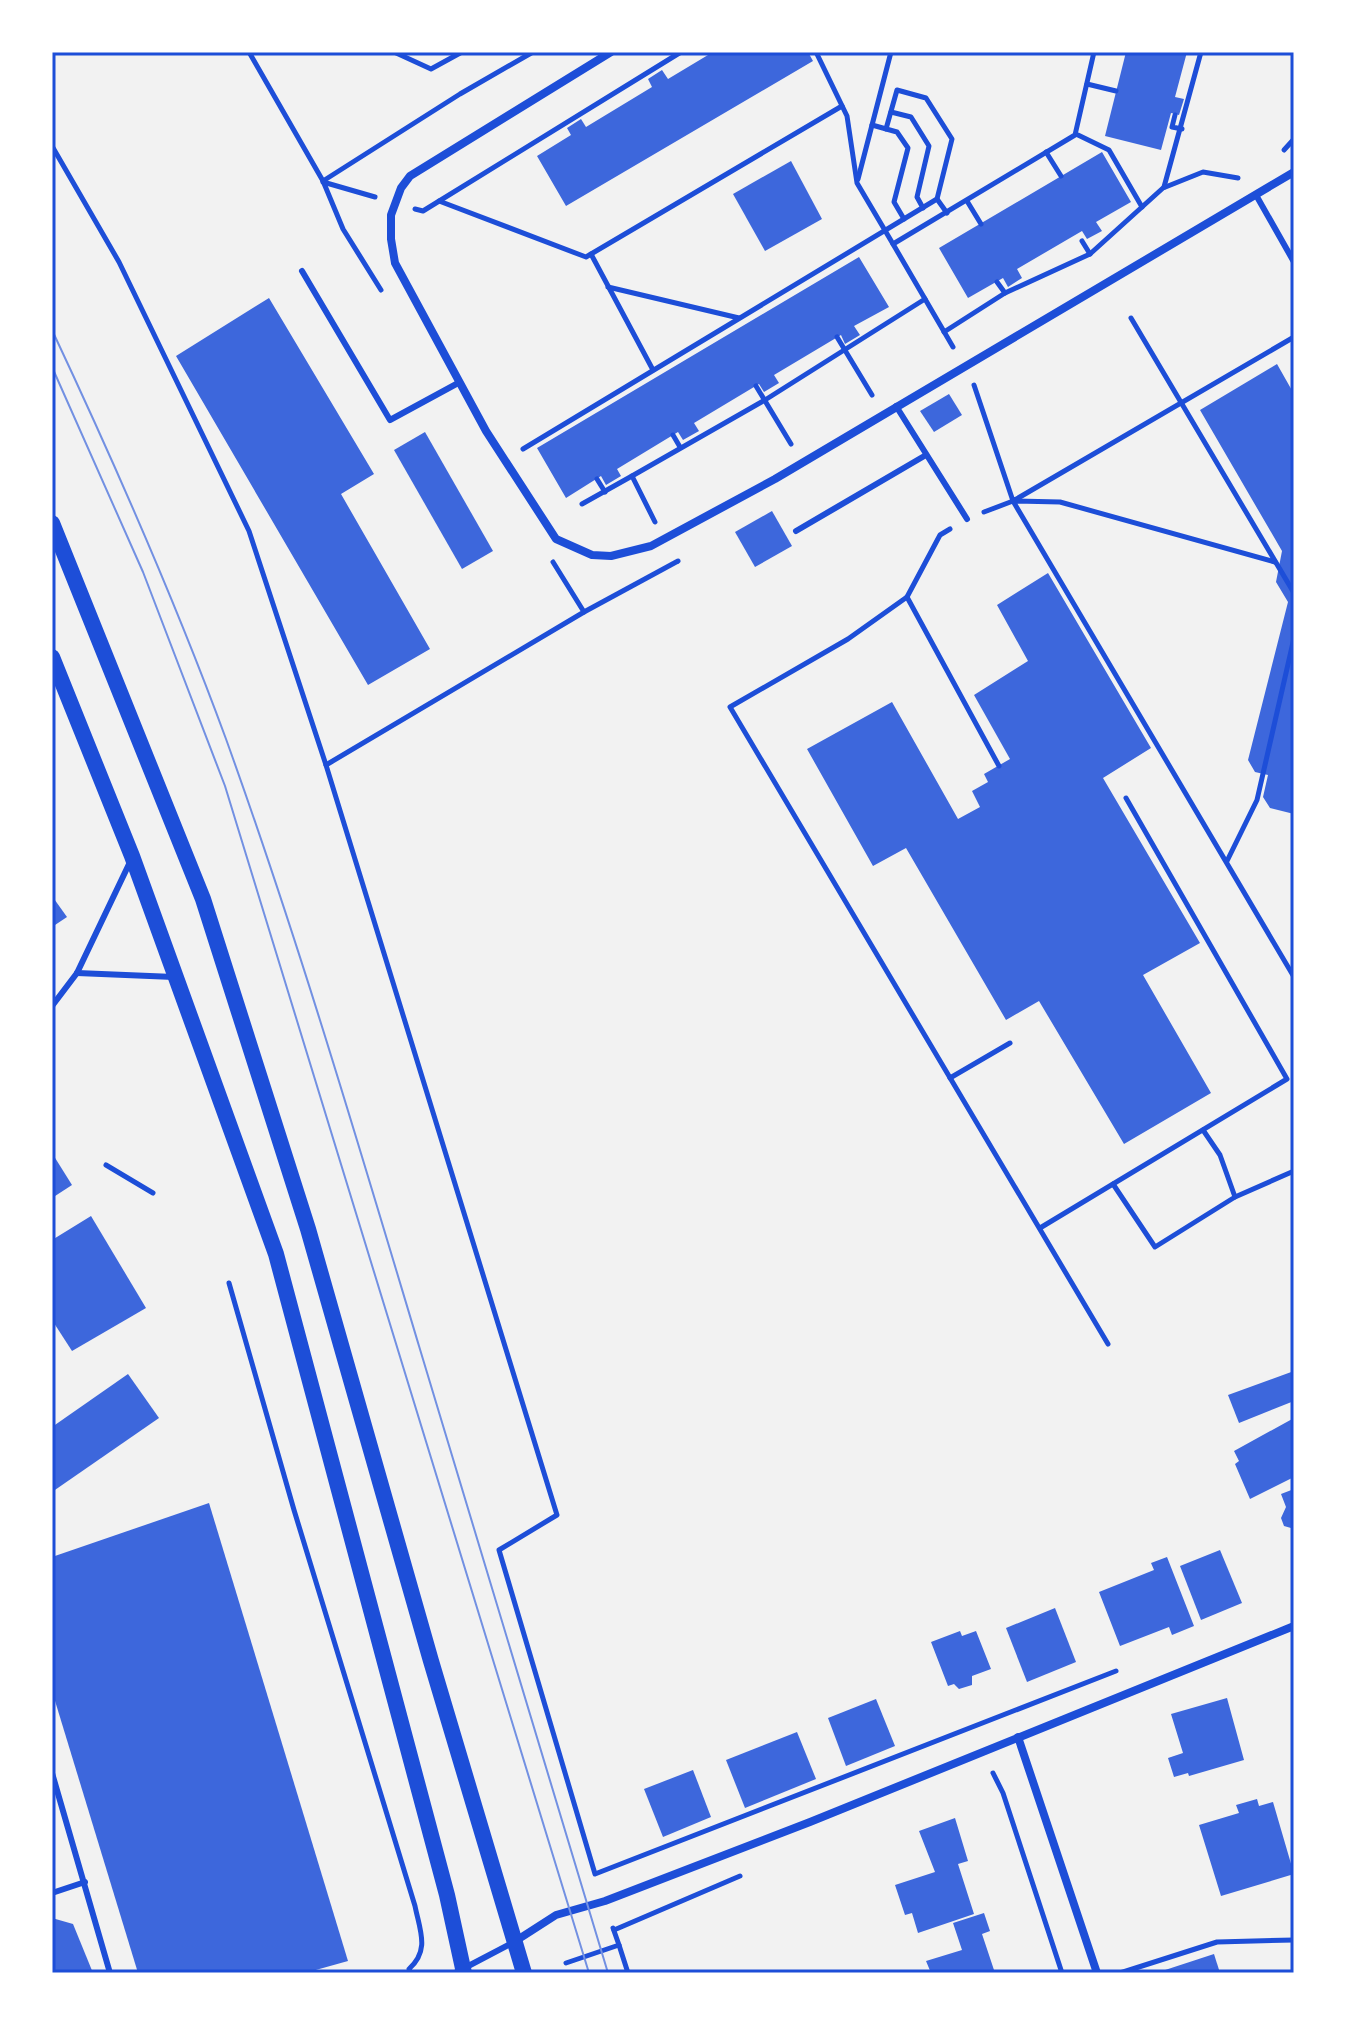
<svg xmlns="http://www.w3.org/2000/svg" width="1346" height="2025" font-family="'DejaVu Sans',sans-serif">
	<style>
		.building { fill: #3d67dc }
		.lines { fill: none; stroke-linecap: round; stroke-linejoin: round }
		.path { stroke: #1d4ed8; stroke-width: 5 }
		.service { stroke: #1d4ed8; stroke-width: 6 }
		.minor { stroke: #1d4ed8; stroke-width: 8 }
		.secondary { stroke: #1d4ed8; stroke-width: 16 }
		.tram { stroke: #7290e2; stroke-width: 2 }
		.neatline { fill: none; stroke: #1d4ed8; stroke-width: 3 }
	</style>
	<rect width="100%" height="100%" fill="#f2f2f2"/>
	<!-- building -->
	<g class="building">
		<polygon points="713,52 808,52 813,61 566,206 537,156 571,135 567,128 581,119 586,127 652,87 648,79 662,70 668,79"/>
		<polygon points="1126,52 1187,52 1175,97 1184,99 1179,115 1171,113 1161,150 1105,136"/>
		<polygon points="1102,152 1131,202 1096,222 1102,231 1087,239 1082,231 1017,269 1022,278 1008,287 1003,278 968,298 939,248"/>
		<polygon points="791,161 822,219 765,251 733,194"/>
		<polygon points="859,257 889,307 854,326 860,335 845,344 841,335 774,375 779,383 764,392 759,384 694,423 699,431 683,440 678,432 617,469 621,476 606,485 601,476 566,498 537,448"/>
		<polygon points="269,298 374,474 341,494 430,649 368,685 176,356"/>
		<polygon points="1277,364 1294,394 1294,814 1270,808 1263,797 1268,775 1255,772 1248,760 1288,602 1276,582 1282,551 1200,410"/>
		<polygon points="949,394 962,415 934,432 920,411"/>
		<polygon points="425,432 493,551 462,569 394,450"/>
		<polygon points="772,511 792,546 755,567 735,532"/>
		<polygon points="1048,573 1151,748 1103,778 1200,943 1143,975 1211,1093 1124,1144 1039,1001 1006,1020 906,848 873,866 807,749 892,702 958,819 980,807 972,791 988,782 984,774 1010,759 974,695 1028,661 997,605"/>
		<polygon points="52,896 67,917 52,927"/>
		<polygon points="52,1153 72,1185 52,1198"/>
		<polygon points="91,1216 146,1308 72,1351 52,1320 52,1240"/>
		<polygon points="1294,1371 1294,1401 1239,1423 1228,1395"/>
		<polygon points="128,1374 159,1418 52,1492 52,1427"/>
		<polygon points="1294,1418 1294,1477 1250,1499 1235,1464 1239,1461 1234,1451"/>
		<polygon points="1294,1489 1294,1535 1291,1528 1284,1526 1281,1518 1286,1507 1281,1494"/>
		<polygon points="209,1503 348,1961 305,1973 138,1973 52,1691 52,1557"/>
		<polygon points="1220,1550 1242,1603 1201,1620 1180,1566"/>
		<polygon points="1167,1557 1194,1626 1172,1635 1169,1627 1120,1646 1099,1592 1154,1570 1151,1563"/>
		<polygon points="1055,1608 1076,1662 1027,1682 1006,1628"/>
		<polygon points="960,1631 962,1636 976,1631 991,1669 972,1676 972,1685 959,1689 954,1684 948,1686 931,1642"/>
		<polygon points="1227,1698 1244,1760 1189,1776 1188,1773 1174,1777 1168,1758 1183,1753 1171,1714"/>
		<polygon points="876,1699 895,1746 846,1766 828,1718"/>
		<polygon points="797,1732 816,1779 745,1808 726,1760"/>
		<polygon points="693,1770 711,1817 663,1837 644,1789"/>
		<polygon points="1257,1799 1259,1806 1273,1802 1294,1874 1221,1896 1199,1825 1239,1813 1236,1805"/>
		<polygon points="955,1818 968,1861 958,1864 974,1914 918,1933 912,1913 905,1915 895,1885 935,1872 919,1831"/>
		<polygon points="984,1913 990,1931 982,1934 995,1973 931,1973 926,1961 962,1950 953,1923"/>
		<polygon points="52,1918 73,1924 93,1973 52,1973"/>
		<polygon points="1214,1954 1220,1973 1159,1973 1159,1972"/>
	</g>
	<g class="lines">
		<!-- path -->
		<g class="path">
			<polyline points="249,52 323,181 343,229 381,290"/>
			<polyline points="394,52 431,69 462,52"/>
			<polyline points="816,52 847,116 857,183 893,244 1075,135 1094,52"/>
			<polyline points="1087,84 1116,91"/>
			<polyline points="891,112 911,117 929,146 917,197 923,208"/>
			<polyline points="1175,115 1172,127 1182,129"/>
			<polyline points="872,125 897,132 908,148 894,202 904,219"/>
			<polyline points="1078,135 1109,150 1142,207"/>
			<polyline points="52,146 119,262 249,531 326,765 557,1515 499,1550 595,1874 1116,1671"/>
			<polyline points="1284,150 1294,139"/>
			<polyline points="1046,152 1061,176"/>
			<polyline points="858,179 891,52"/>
			<polyline points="323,181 460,94 533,52"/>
			<polyline points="323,182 375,197"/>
			<polyline points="1164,187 1201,52"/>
			<polyline points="937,199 947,213"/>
			<polyline points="439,201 586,257 842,106"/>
			<polyline points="967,201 981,224"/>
			<polyline points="415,209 423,211 681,52"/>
			<polyline points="1082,241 1090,254"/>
			<polyline points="893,244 953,347"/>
			<polyline points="591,254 653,370"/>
			<polyline points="997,282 1005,293"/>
			<polyline points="608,287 739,318"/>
			<polyline points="1131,318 1294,593"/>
			<polyline points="944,332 1005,293 1090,254 1163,188 1203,172 1238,178"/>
			<polyline points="837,337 872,395"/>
			<polyline points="974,385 1013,501 1294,337"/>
			<polyline points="756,386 791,444"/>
			<polyline points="673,435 680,447"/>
			<polyline points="523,449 937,199 952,139 926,98 897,90 886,129"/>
			<polyline points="632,476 765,400 925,299"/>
			<polyline points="597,479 605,492"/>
			<polyline points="582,504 632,476 655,522"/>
			<polyline points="984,512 1013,501"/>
			<polyline points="950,529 940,535 907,597 999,766"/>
			<polyline points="1275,562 1060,502 1013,501 1294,977"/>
			<polyline points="907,597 848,639 730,707 1108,1344"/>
			<polyline points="584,612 678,561"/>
			<polyline points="326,765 584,612 553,562"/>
			<polyline points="1227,861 1257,800 1294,638"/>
			<polyline points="950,1078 1010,1043"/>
			<polyline points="106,1165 153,1193"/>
			<polyline points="1113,1184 1155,1247 1235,1197 1220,1155 1203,1130"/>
			<polyline points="1235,1197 1294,1171"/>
			<polyline points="1040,1228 1287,1079 1126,798"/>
			<path d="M 229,1283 L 294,1510 L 415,1906 C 420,1931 430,1950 409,1969 L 411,1973"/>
			<polyline points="993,1773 1003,1793 1062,1973"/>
			<polyline points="614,1930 740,1876"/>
			<polyline points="619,1945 628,1973"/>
			<polyline points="566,1963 619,1945 613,1928"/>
			<polyline points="1120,1973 1217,1942 1294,1940"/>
		</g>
		<!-- service -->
		<g class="service">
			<polyline points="1256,195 1294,262"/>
			<polyline points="302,271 390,420 460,382"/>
			<polyline points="896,406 967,519"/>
			<polyline points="796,531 926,455"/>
			<polyline points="77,973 174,977"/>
			<polyline points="52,1006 77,973 130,862"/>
			<polyline points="52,1773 110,1973"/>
			<polyline points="52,1893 85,1882"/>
			<polyline points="455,1973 514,1942"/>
		</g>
		<!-- minor -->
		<g class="minor">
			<polyline points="611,52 410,176 401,188 391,215 391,239 395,263 486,431 556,539 592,555 611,556 651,546 775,479 1294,172"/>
			<polyline points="1018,1737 1097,1973"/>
			<polyline points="514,1942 556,1915 605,1901 810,1822 1294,1626"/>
		</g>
		<!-- secondary -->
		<g class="secondary">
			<polyline points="52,523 203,899 308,1229 431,1661 524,1973"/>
			<polyline points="52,657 132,856 276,1254 447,1895 464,1973"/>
		</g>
		<!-- tram -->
		<g class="tram">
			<path d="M 52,330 C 115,464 175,600 226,739 C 298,939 358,1143 419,1346 C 482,1555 545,1764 608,1973"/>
			<polyline points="52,367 143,572 225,786 589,1973"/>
		</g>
	</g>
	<!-- border -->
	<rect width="1346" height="2025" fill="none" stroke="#ffffff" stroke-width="108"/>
	<rect x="54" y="54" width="1238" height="1917" class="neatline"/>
</svg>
